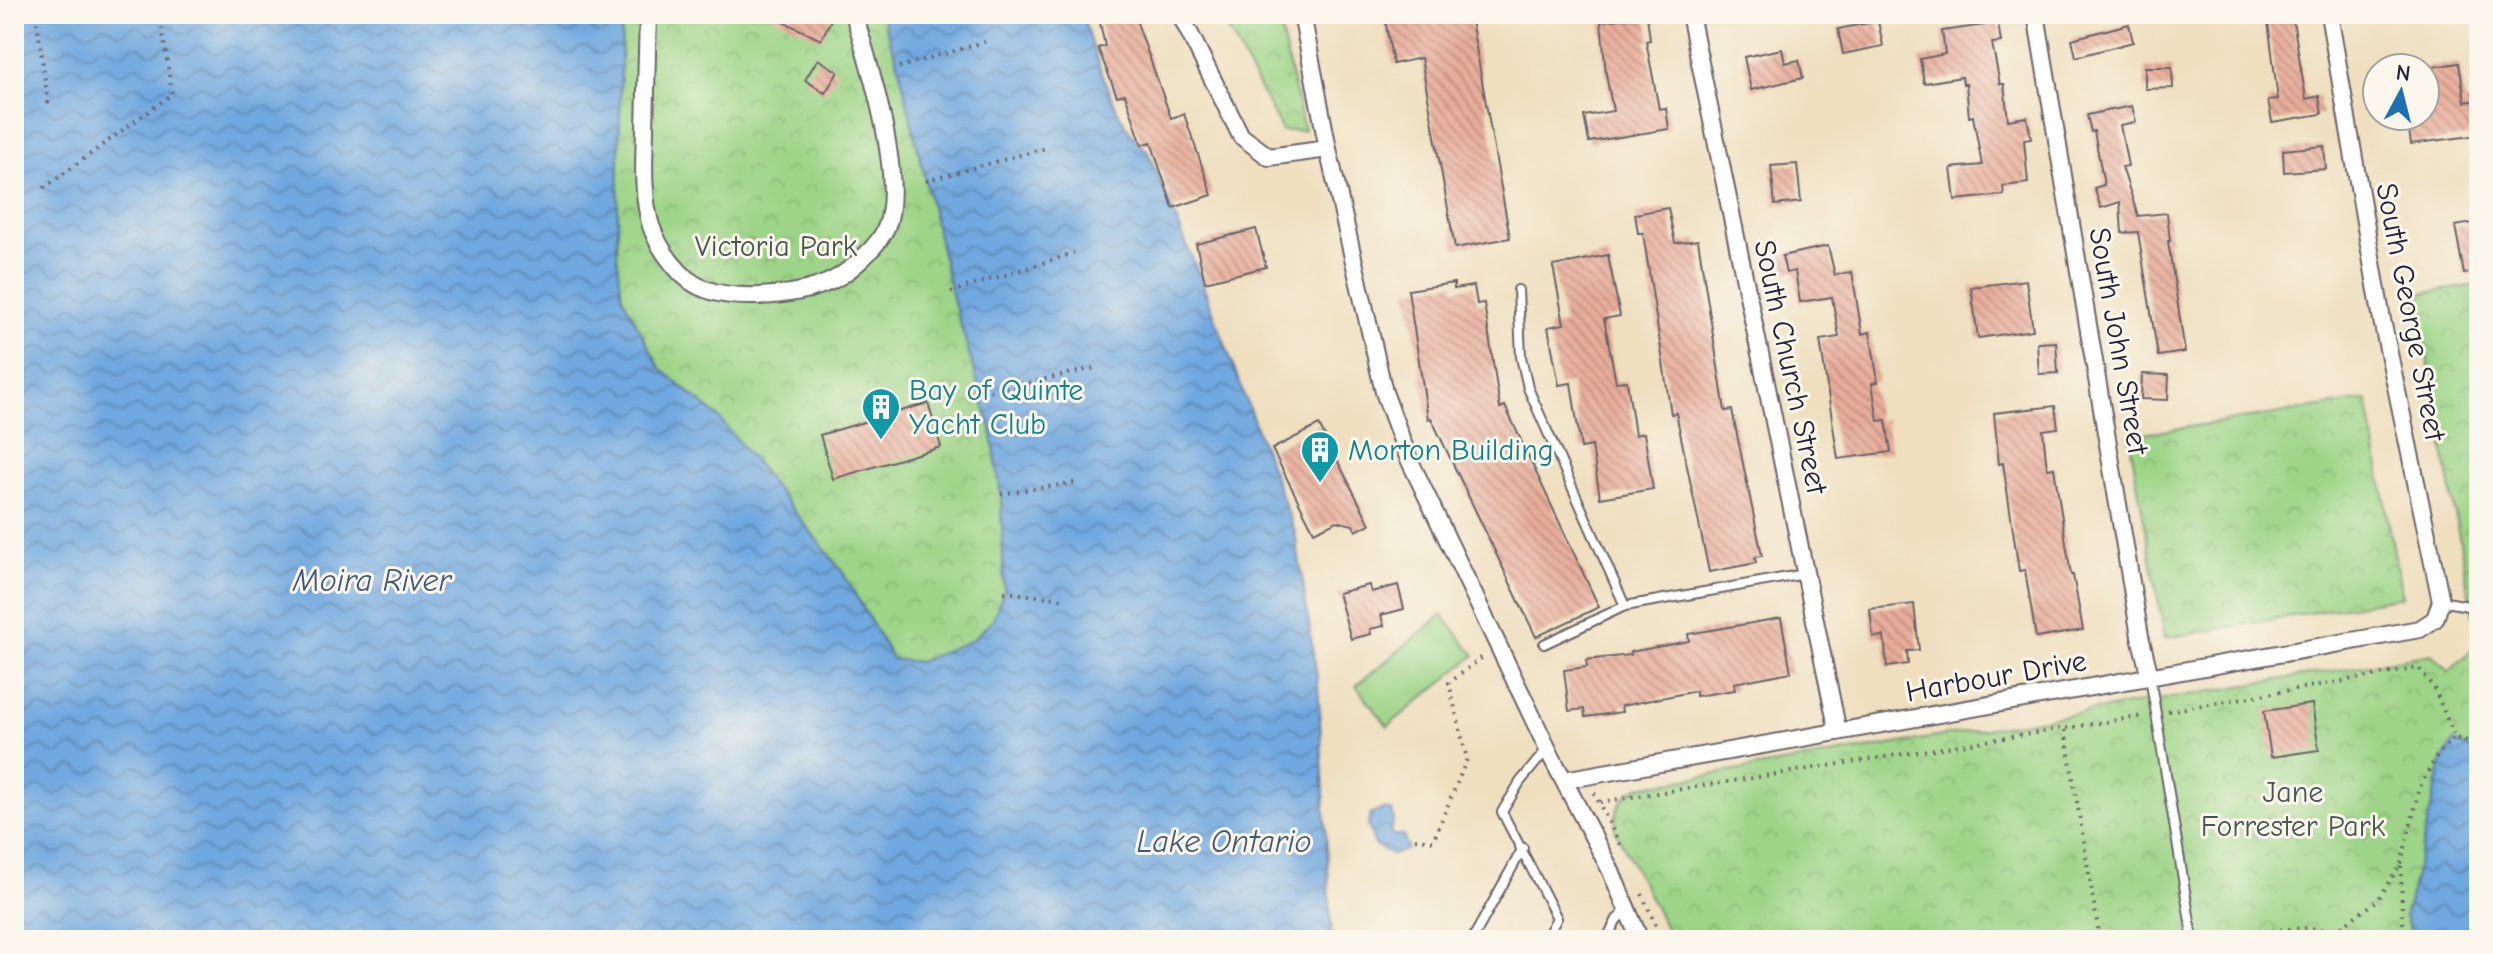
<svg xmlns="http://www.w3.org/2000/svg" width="2493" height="954" font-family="'Comic Neue',sans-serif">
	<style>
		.park { fill: url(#park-crowns); stroke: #607b61; stroke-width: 2 }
		.garden { fill: #9dd487; stroke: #607b61; stroke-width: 2 }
		.water { fill: url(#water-waves); stroke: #4a658d; stroke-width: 2 }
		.building { fill: url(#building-back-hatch) }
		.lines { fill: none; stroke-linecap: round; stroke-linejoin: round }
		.service-casing { stroke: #6a6469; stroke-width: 12 }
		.minor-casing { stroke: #6a6469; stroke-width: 20 }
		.path { stroke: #6a6469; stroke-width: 4; stroke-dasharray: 2 6; stroke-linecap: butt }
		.service { stroke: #fff; stroke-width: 8 }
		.minor { stroke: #fff; stroke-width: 16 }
		.labels { text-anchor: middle; stroke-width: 6; stroke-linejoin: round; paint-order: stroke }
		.park-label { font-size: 30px; fill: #475752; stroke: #fbf7ec }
		.street-label { font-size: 30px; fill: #22223b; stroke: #fbf7ec }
		.culture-label { font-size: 30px; fill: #0d838f; stroke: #fbf7ec; text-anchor: start }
		.water-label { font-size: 32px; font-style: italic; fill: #42587d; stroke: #fbf7ec }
	</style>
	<defs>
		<pattern id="park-crowns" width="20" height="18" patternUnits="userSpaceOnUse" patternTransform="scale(2)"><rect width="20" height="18" fill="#9dd487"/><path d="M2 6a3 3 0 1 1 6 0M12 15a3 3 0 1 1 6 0" fill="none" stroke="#87b675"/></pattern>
		<pattern id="water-waves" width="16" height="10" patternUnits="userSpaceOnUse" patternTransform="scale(2)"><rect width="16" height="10" fill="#71a8df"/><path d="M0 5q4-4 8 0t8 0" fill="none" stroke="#5c88b6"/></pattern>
		<pattern id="building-back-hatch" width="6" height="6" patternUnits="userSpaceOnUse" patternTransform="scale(2)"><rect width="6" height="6" fill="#e8ad9a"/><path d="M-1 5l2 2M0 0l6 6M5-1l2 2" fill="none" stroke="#bc8c7f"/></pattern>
	</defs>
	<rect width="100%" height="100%" fill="#fbf7ec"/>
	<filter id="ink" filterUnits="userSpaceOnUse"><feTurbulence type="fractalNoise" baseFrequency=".0125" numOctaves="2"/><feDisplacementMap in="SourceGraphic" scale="16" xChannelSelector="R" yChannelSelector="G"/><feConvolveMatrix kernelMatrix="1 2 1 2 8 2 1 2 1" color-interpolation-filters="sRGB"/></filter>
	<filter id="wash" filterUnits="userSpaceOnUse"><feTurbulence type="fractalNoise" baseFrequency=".006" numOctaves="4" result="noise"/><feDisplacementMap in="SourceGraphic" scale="32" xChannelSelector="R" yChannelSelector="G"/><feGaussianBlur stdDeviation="1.8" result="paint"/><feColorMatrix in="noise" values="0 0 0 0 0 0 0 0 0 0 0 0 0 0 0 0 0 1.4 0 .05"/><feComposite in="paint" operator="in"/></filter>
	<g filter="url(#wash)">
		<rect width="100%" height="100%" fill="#efdfbf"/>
		<!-- park -->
		<g class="park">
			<polygon points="622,14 881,14 899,67 951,292 991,428 1001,494 1004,592 992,621 972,640 919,662 892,659 842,571 720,419 660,368 622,296 617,255"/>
			<polygon points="1220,14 1277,14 1304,130 1282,131"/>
			<path d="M 2479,285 L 2479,753 L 2473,749 L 2416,877 L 2405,916 L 2413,940 L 1672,940 L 1615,830 C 1615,809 1620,796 1639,787 L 2432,654 L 2449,672 L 2478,644 L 2416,294 Z"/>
			<polygon points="2367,400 2402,597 2165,638 2129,436"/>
		</g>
		<!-- garden -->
		<polygon class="garden" points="1442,615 1475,655 1388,726 1356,686"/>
		<!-- water -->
		<g class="water">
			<path d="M 14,14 L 622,14 L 617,255 L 622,296 L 660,368 L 720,419 L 842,571 L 892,659 L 919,662 L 972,640 L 992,621 L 1004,591 L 1001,494 L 991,428 L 951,292 L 899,67 L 881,14 L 1082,14 C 1094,50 1116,129 1147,150 L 1201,279 L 1295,532 L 1318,683 L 1332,940 L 14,940 Z"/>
			<polygon points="2453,742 2479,753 2479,940 2413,940 2405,916 2442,763"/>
			<polygon points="1384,809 1392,811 1394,819 1390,831 1393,835 1403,835 1408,849 1393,855 1375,845 1368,824 1371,814"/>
		</g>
		<g id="blocks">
			<!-- building -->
			<g class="building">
				<polygon points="768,14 834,14 821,40"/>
				<polygon points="1098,14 1134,14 1171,118 1184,114 1212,195 1173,208 1151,142 1142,145 1125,94 1117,96 1098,48 1105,46"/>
				<polygon points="1384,14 1470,14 1510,238 1455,248 1421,58 1393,64"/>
				<polygon points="2267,14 2292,14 2306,99 2319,96 2322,114 2272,122 2268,100 2278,99"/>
				<polygon points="1647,16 1650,40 1646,41 1659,109 1666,108 1669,129 1589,142 1584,116 1613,111 1606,74 1601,21"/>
				<polygon points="1878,21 1883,46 1843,54 1838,29"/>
				<polygon points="1998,23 2001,42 1992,43 2000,84 2004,84 2008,120 2027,117 2031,139 2024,140 2028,183 2003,186 2004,195 1955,200 1951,168 1982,165 1973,116 1969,117 1966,84 1963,84 1962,77 1924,83 1920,59 1945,54 1942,31"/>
				<polygon points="2129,24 2133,42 2076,57 2072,39"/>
				<polygon points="1782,49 1785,63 1799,60 1803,78 1751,90 1744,57"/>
				<polygon points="818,59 838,72 825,93 805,80"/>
				<polygon points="2459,63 2465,102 2479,100 2479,135 2411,144 2407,116 2425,116 2425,68"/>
				<polygon points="2145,67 2172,67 2173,88 2145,89"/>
				<polygon points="2132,106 2136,122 2120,125 2128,166 2122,167 2138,216 2167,213 2170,241 2168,241 2185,352 2158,356 2138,232 2122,233 2120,202 2101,208 2094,188 2104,185 2094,131 2091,132 2087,115"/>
				<polygon points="2324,146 2326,169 2284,172 2283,150"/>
				<polygon points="1797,164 1801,202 1775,205 1771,166"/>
				<polygon points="1668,208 1675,243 1698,240 1725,411 1732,410 1762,556 1755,557 1756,563 1709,572 1676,413 1671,414 1643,233 1638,233 1635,214"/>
				<polygon points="2479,222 2479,272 2464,274 2455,226"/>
				<polygon points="1256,229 1266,267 1205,282 1196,244"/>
				<polygon points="1828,246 1835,275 1852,272 1862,334 1870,332 1878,382 1872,383 1878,421 1886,420 1891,452 1838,459 1820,340 1839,337 1832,297 1800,302 1795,271 1786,273 1782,256"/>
				<polygon points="1608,255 1620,316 1604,319 1616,382 1627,381 1635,435 1644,433 1653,489 1600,498 1592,446 1581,448 1571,383 1559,385 1548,327 1564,324 1553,266"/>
				<polygon points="2026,280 2033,330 1978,338 1971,287"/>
				<polygon points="1454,283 1454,289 1474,286 1477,304 1484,303 1500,408 1505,406 1599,607 1536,637 1431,418 1428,419 1408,290"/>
				<polygon points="2056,342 2058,373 2039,374 2037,343"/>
				<polygon points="2142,374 2169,375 2168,400 2141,399"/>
				<polygon points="928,403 941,447 833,479 820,435"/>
				<polygon points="2055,406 2058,428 2043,430 2047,469 2054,468 2071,575 2073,575 2083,630 2036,638 2025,570 2019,571 2003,463 1999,464 1994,413"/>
				<polygon points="1319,425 1370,524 1356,531 1353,525 1337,521 1314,532 1272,449"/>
				<polygon points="1369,585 1371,592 1398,585 1404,609 1381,615 1384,626 1370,629 1371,634 1351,639 1338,593"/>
				<polygon points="1914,604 1919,650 1907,651 1908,664 1887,667 1884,636 1873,637 1870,609"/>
				<polygon points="1781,618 1791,672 1734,683 1735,690 1696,696 1696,691 1621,706 1622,712 1585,717 1584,709 1569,711 1564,670 1587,667 1586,660 1631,655 1630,652 1689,641 1688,634"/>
				<polygon points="2312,704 2319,750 2271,757 2264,711"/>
			</g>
		</g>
	</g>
	<g filter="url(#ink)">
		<use href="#blocks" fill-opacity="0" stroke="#6a6469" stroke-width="2"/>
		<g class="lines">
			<defs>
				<g id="service">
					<polyline points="1518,290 1521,357 1528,388 1625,606"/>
					<polyline points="2441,601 2479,608"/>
					<polyline points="1544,644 1625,606 1805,574"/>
					<polyline points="2150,677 2193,940"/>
					<polyline points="1472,940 1523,848"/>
					<polyline points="1545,940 1557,918 1502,812 1520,782 1548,748"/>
					<polyline points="1606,940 1617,919 1629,910"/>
				</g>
				<g id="minor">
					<path d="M 648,14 C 647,53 646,91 645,130 C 644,161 642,196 651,226 C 659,249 681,281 705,289 C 738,302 804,296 835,279 C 852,270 879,245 886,228 C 906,181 869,63 854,14"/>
					<polyline points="1180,14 1241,136 1269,157 1328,149"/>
					<polyline points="1302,14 1328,149 1384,392 1408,457 1552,758 1610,869 1640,940"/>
					<polyline points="1690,14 1838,732"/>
					<polyline points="2036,14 2140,636 2150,677"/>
					<polyline points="1564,780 2420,629 2435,619 2441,601 2382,320 2329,14"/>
				</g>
			</defs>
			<!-- service casing -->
			<use href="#service" class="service-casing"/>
			<!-- minor casing -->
			<use href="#minor" class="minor-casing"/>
			<!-- path -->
			<g class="path">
				<polyline points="36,14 49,109"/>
				<polyline points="899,67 985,42"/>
				<polyline points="926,181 1046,148"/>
				<polyline points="44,188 172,94 160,14"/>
				<polyline points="951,292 1074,253"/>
				<polyline points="982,393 1095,368"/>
				<polyline points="1001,494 1079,482"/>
				<polyline points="1004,592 1064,599"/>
				<polyline points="2168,711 2419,668 2435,690 2455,738 2479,745"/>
				<polyline points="2065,730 2100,940"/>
				<polyline points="1594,793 1621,846"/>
				<polyline points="1600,802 2143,716"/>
				<polyline points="1415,839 1433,841 1467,759 1449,683 1484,656"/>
				<polyline points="2401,866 2402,916 2406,940"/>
				<polyline points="1642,894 1662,940"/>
				<polyline points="2335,931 2378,900 2401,864 2420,787 2437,755 2455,738"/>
				<path d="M 2209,940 C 2253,935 2324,916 2362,940"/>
			</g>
			<!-- service -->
			<use href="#service" class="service"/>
			<!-- minor -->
			<use href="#minor" class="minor"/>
		</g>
	</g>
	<!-- icons -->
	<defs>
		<symbol id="building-pin" viewBox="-11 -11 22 30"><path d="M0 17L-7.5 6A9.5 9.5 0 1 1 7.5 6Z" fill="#0f9aa8" stroke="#fbf7ec"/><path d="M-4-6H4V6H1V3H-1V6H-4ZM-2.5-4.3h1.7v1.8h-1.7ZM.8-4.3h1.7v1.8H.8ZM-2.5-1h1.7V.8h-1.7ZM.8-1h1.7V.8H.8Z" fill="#fff"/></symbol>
	</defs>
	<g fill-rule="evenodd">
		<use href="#building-pin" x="859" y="385" width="44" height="60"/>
		<use href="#building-pin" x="1298" y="428" width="44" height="60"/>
	</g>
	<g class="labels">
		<!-- park labels -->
		<g class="park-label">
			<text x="776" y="256">Victoria Park</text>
			<text x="2293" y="802">Jane<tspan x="2293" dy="34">Forrester Park</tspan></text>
		</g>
		<!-- street labels -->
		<g class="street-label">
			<text transform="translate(2411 312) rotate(79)" y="10">South George Street</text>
			<text transform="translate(2119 341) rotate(80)" y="10">South John Street</text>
			<text transform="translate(1791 367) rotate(78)" y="10">South Church Street</text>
			<text transform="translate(1996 676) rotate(-10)" y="10">Harbour Drive</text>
		</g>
		<!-- culture labels -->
		<g class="culture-label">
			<text x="909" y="400">Bay of Quinte<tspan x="909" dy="34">Yacht Club</tspan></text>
			<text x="1348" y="460">Morton Building</text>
		</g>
		<!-- water labels -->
		<g class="water-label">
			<text x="372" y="591">Moira River</text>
			<text x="1224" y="852">Lake Ontario</text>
		</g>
	</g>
	<!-- margin -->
	<rect width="2493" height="954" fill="none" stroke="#fbf7ec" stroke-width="48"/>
	<!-- north arrow -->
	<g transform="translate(2401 92) rotate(7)"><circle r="38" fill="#fbf7ec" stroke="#a4a2a5" stroke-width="2"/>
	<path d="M0-6L14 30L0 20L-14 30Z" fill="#1f6fb2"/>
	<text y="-12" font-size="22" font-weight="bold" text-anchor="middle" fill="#22223b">N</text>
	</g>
</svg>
